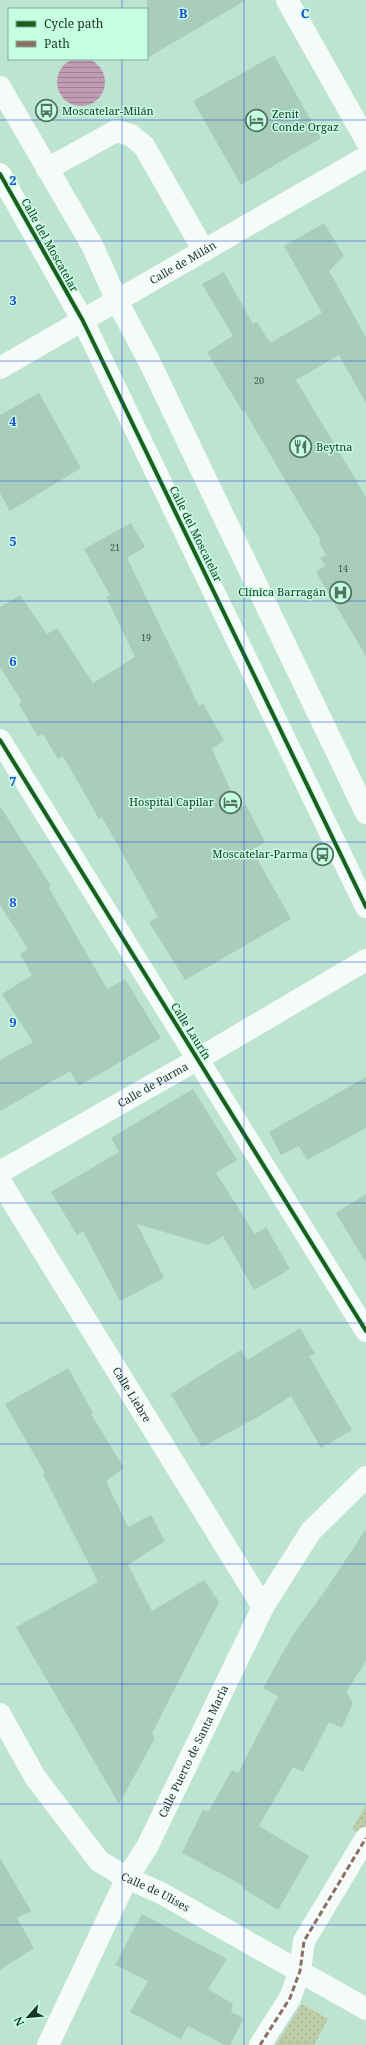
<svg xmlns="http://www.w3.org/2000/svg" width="366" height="2045" font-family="'Noto Serif',serif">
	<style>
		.park { fill: url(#park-dots) }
		.water { fill: url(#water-rules) }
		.building { fill: #acb }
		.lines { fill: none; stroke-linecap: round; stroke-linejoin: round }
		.minor { stroke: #f5fbf8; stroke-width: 22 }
		.quiet { stroke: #8d6e63; stroke-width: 3; stroke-dasharray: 6 3; stroke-linecap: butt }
		.cycleway-casing { stroke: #c6fee1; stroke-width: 6 }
		.cycleway { stroke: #1b5e20; stroke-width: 4 }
		.grid { fill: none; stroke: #1d4ed8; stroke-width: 1; stroke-opacity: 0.55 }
		.labels { text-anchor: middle; stroke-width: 3; stroke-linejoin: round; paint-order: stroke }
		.number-label { font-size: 9px; fill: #3d5b4d }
		.poi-label { font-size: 11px; fill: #183427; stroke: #c6fee1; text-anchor: start }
		.street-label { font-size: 11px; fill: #183427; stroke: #c6fee1 }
		.grid-label { font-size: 13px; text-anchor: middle; font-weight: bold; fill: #1d4ed8; stroke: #c6fee1; stroke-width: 3; stroke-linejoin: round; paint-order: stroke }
	</style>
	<defs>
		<pattern id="park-dots" width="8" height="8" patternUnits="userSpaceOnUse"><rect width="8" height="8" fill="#becca8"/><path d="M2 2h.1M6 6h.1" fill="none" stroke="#a3b091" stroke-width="1.8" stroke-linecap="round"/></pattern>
		<pattern id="water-rules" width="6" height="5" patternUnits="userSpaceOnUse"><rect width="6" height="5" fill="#c19db5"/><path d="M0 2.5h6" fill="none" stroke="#9c8193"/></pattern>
	</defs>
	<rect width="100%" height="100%" fill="#bde4d0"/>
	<!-- park -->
	<g class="park">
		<polygon points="366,1805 366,1835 364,1838 352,1829"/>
		<polygon points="302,2004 328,2019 314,2045 276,2045"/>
	</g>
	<!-- water -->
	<circle class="water" cx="81" cy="82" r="24"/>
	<!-- building -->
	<g class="building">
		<polygon points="147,0 246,0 147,58"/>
		<polygon points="274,55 321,138 241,185 193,101"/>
		<polygon points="324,223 344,256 329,271 366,337 366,403 339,355 296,380 366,497 366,656 316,572 325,566 320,558 326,555 319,542 321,541 244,410 242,411 207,352 233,336 202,284 224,272 253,324 257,322 270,343 322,313 284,246"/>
		<polygon points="39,393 81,468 10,511 0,493 0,415"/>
		<polygon points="131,523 145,547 127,558 199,706 203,704 224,740 212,749 239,809 246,805 265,842 252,850 291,919 185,980 149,922 158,917 102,817 99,819 63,756 58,759 43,734 38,737 19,704 22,702 0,667 0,607 20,595 47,634 57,628 93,683 135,657 106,597 110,595 84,549"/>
		<polygon points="0,806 51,886 49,888 107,989 125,979 161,1038 79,1086 70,1071 0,1111 0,1060 33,1042 2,994 32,975 20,954 28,949 0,905"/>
		<polygon points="366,1077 366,1128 307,1160 299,1146 281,1155 269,1132"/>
		<polygon points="193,1089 237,1160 216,1173 255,1234 266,1227 290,1269 254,1290 223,1236 208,1245 137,1224 164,1278 120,1301 83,1231 77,1235 51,1192 119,1152 111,1138"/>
		<polygon points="366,1194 366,1263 336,1213"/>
		<polygon points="300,1328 315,1354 309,1356 352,1430 321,1448 291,1396 258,1417 202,1447 171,1394 241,1350 247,1360"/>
		<polygon points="68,1368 93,1413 91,1414 124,1468 106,1481 128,1527 151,1515 165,1541 128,1565 152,1611 204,1580 219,1602 152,1733 155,1738 119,1804 16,1627 98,1582 43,1474 45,1473 5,1404"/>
		<polygon points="366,1529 366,1661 346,1692 353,1703 342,1728 329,1722 303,1772 293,1767 259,1826 309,1856 278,1910 243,1889 244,1886 182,1853 203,1809 208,1812 232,1770 238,1773 278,1696 263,1688 293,1635 327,1588"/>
		<polygon points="0,1858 31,1911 17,1918 34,1948 0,1970"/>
		<polygon points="142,1914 227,1959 208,1989 233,2004 231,2012 244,2018 230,2045 225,2045 188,2026 181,2039 130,2012 148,1981 115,1965"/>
	</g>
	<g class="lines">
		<!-- minor -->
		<g class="minor">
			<polyline points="287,0 366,140"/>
			<polyline points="0,87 92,245 117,301 149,361 366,813"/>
			<polyline points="47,169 116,131 131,135 144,146 204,251"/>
			<polyline points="0,174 83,321 366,907"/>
			<path id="s1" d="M 0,368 L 366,157"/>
			<polyline points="0,740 366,1331"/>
			<path id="s2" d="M 0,1172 L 198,1059 L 366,960"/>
			<path id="s3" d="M 0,1181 L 263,1607"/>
			<path id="s4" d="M 0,1714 L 35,1777 L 99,1861 L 127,1878 L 161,1893 L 366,2009"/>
			<path id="s5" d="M 48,2045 L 127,1878 L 147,1847 L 263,1607 L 311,1531 L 366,1477"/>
			<polyline points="260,2045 290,1998 300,1971 304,1941 366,1838"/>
		</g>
		<!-- quiet -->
		<polyline class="quiet" points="260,2045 290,1998 300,1971 304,1941 366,1838"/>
		<defs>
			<g id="cycleway">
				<polyline points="0,174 83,321 366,907"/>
				<polyline points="0,740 366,1331"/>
			</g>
		</defs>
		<!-- cycleway casing -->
		<use href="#cycleway" class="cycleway-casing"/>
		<!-- cycleway -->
		<use href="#cycleway" class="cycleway"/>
	</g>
	<!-- grid -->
	<path class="grid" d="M 122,0 L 122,9M 244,0 L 244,2045M 122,59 L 122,2045M 0,120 L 366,120M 0,241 L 366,241M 0,361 L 366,361M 0,481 L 366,481M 0,601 L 366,601M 0,722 L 366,722M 0,842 L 366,842M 0,962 L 366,962M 0,1083 L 366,1083M 0,1203 L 366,1203M 0,1323 L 366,1323M 0,1444 L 366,1444M 0,1564 L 366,1564M 0,1684 L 366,1684M 0,1804 L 366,1804M 0,1925 L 366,1925"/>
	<!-- icons -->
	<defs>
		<symbol id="bus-ring" viewBox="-11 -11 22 22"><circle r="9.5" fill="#c6fee1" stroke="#527262" stroke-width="1.5"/><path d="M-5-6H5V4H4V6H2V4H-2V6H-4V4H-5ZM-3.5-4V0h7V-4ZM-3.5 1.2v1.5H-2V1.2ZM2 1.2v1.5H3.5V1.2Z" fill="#527262"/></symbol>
		<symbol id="hotel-ring" viewBox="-11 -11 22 22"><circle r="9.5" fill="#c6fee1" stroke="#527262" stroke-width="1.5"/><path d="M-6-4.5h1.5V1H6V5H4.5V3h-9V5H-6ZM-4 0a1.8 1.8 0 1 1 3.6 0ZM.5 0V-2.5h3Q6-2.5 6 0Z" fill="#527262"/></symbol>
		<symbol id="restaurant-ring" viewBox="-11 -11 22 22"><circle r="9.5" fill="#c6fee1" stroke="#527262" stroke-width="1.5"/><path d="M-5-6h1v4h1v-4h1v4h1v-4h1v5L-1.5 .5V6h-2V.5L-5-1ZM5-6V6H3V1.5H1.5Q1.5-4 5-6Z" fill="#527262"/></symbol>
		<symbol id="hospital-ring" viewBox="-11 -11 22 22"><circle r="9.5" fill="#c6fee1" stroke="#527262" stroke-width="1.5"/><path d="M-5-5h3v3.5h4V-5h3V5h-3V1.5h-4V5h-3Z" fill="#527262"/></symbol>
	</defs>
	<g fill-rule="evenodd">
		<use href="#bus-ring" x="34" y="98" width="25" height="25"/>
		<use href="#hotel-ring" x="244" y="108" width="25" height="25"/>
		<use href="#restaurant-ring" x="288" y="434" width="25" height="25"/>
		<use href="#hospital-ring" x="328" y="580" width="25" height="25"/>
		<use href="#hotel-ring" x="218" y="790" width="25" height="25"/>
		<use href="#bus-ring" x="310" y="842" width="25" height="25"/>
	</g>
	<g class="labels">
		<!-- number labels -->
		<g class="number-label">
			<text x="259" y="384">20</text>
			<text x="115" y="551">21</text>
			<text x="343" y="572">14</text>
			<text x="146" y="641">19</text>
		</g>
		<!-- poi labels -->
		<g class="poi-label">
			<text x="62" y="115">Moscatelar-Milán</text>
			<text x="272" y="118">Zenit<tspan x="272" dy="13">Conde Orgaz</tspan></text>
			<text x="316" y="451">Beytna</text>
			<text x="326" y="596" text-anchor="end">Clínica Barragán</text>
			<text x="214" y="806" text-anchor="end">Hospital Capilar</text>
			<text x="308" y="858" text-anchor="end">Moscatelar-Parma</text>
		</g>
		<!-- street labels -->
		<g class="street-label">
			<text transform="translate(50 245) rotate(61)" y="4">Calle del Moscatelar</text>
			<text dy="4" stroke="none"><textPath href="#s1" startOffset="211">Calle de Milán</textPath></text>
			<text transform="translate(196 534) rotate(64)" y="4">Calle del Moscatelar</text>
			<text transform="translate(191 1031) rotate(58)" y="4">Calle Laurín</text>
			<text dy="4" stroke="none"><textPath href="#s2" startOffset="176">Calle de Parma</textPath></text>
			<text dy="4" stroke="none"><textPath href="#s3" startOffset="251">Calle Liebre</textPath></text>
			<text dy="4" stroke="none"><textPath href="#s5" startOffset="328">Calle Puerto de Santa María</textPath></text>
			<text dy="4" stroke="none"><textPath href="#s4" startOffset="242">Calle de Ulises</textPath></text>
		</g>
	</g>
	<g class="grid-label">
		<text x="183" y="18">B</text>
		<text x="305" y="18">C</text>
		<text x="13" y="185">2</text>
		<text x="13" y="305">3</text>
		<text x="13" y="426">4</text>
		<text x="13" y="546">5</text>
		<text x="13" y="666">6</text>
		<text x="13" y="786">7</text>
		<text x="13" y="907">8</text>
		<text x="13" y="1027">9</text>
	</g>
	<!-- legend -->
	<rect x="8" y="8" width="140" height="52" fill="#c6fee1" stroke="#80ad97"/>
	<rect x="16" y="21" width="20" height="6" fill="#1b5e20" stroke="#80ad97"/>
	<text x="44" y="28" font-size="12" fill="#183427">Cycle path</text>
	<rect x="16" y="41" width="20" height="6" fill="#8d6e63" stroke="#80ad97"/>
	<text x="44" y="48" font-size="12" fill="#183427">Path</text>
	<!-- north arrow -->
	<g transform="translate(28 2017) rotate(243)" stroke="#c6fee1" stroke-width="3" paint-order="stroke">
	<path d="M0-3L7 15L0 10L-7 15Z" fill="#183427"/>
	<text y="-6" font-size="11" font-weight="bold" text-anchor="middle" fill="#183427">N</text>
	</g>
</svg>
